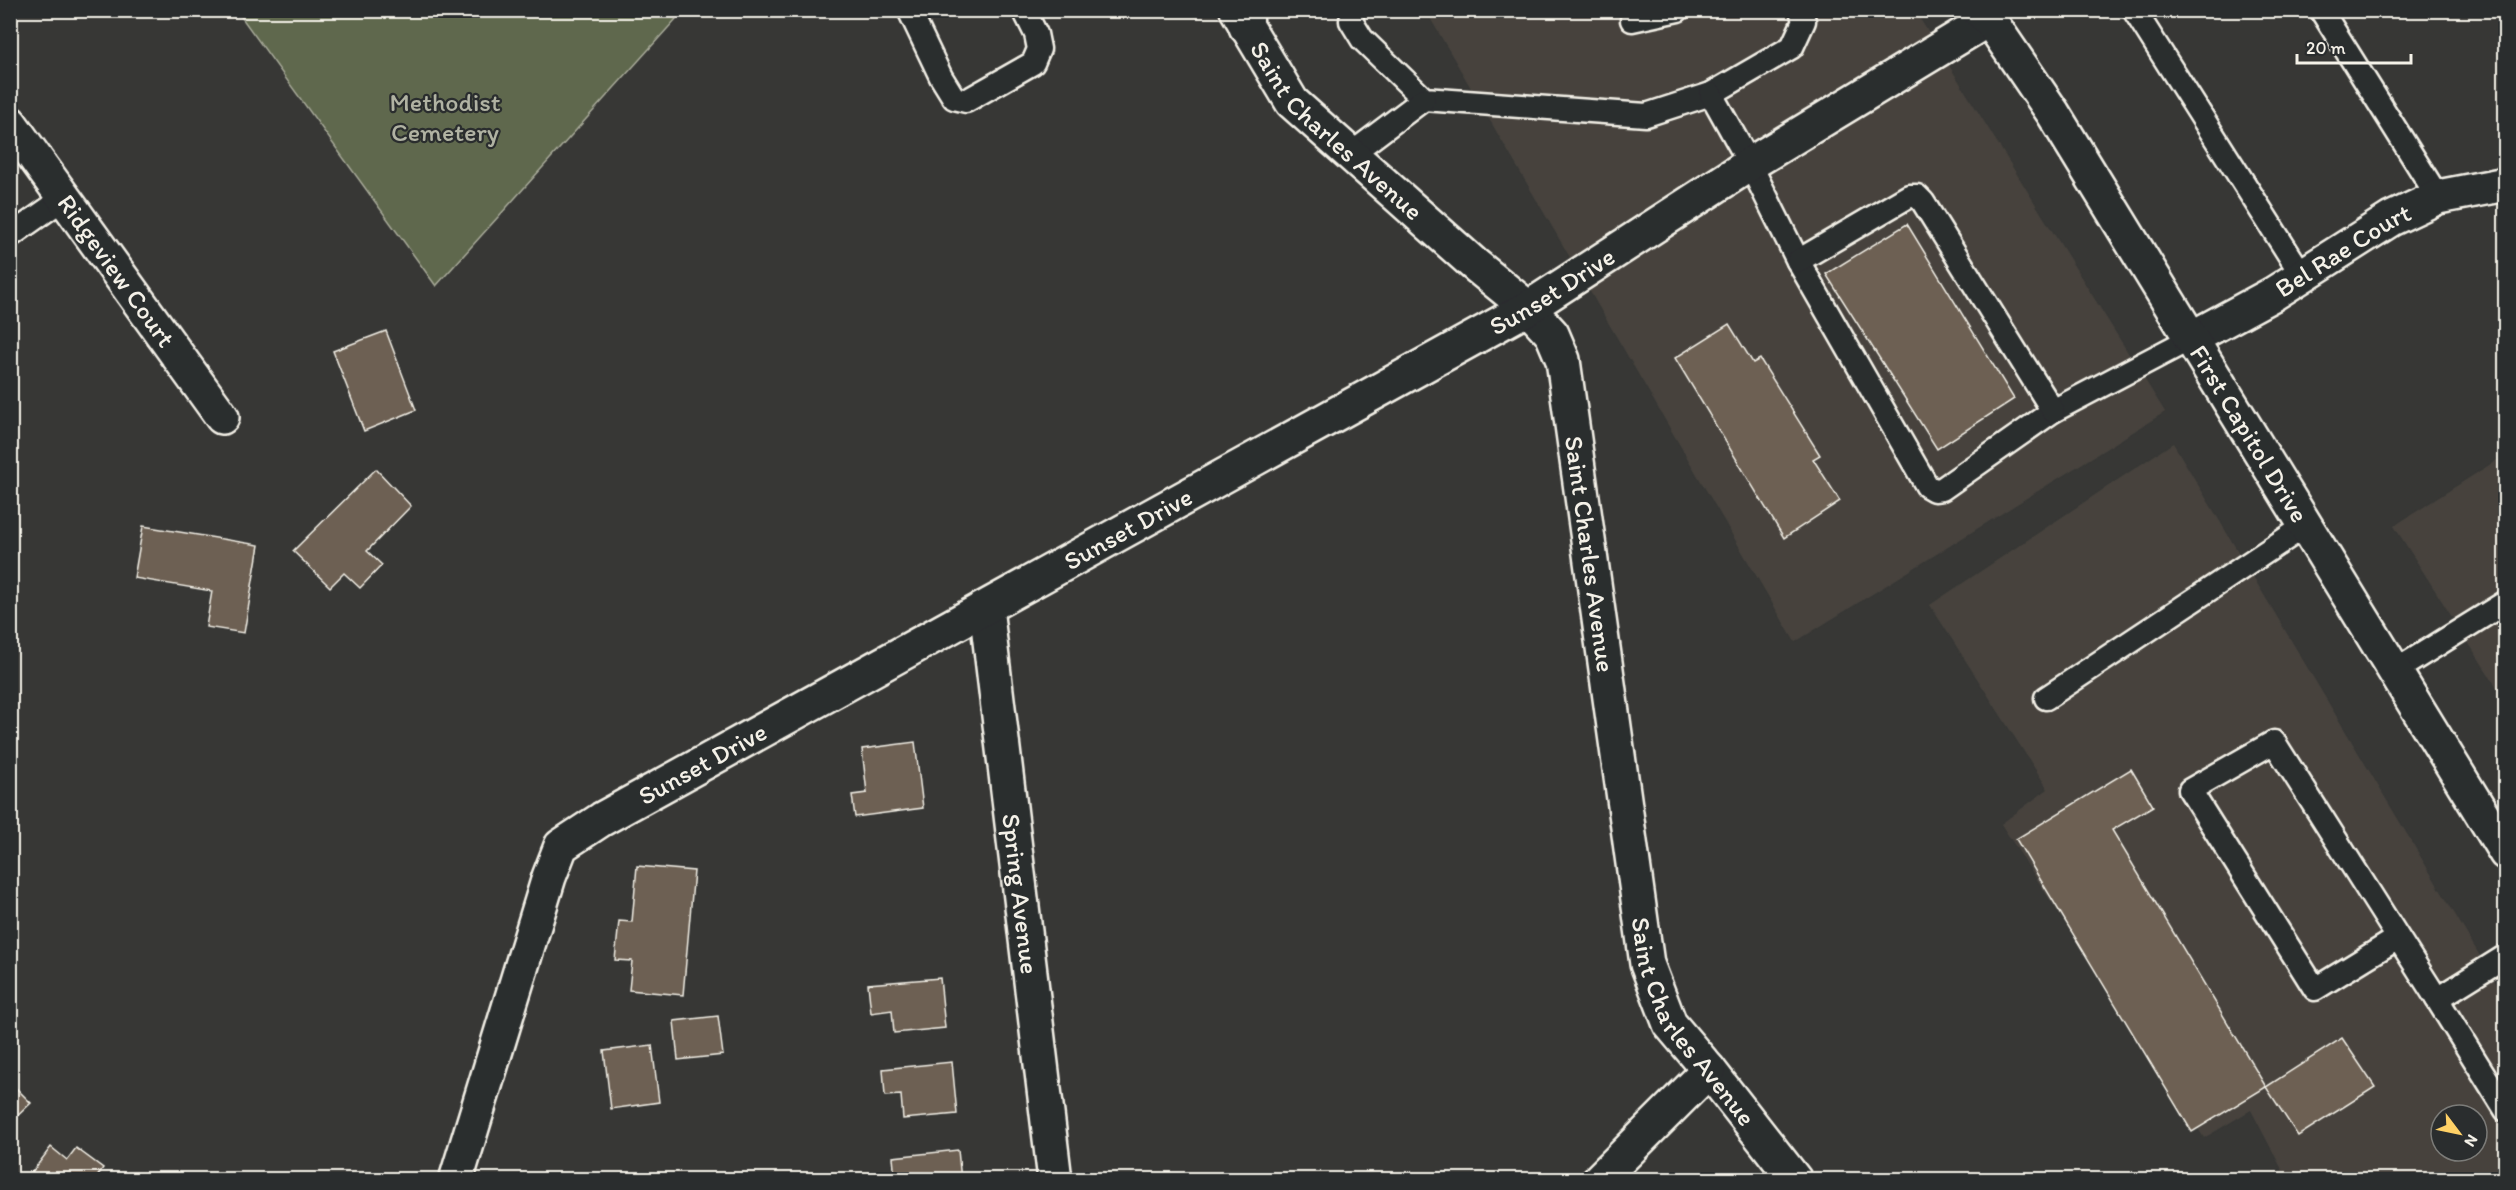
<svg xmlns="http://www.w3.org/2000/svg" width="2516" height="1190" font-family="Itim,sans-serif">
	<style>
		.built { fill: #47433e; fill-rule: evenodd }
		.green { fill: #5f674e; stroke: #aaac9b; stroke-width: 1.5 }
		.building { fill: #6d6053; stroke: #f4f1e8; stroke-width: 1.5 }
		.lines { fill: none; stroke-linecap: round; stroke-linejoin: round }
		.service-casing { stroke: #f4f1e8; stroke-width: 27 }
		.minor-casing { stroke: #f4f1e8; stroke-width: 38 }
		.tertiary-casing { stroke: #f4f1e8; stroke-width: 38 }
		.primary-casing { stroke: #f4f1e8; stroke-width: 38 }
		.service { stroke: #2a2d2e; stroke-width: 22 }
		.minor { stroke: #2a2d2e; stroke-width: 33 }
		.tertiary { stroke: #2a2d2e; stroke-width: 33 }
		.primary { stroke: #2a2d2e; stroke-width: 33 }
		.labels { text-anchor: middle; stroke-width: 4.5; stroke-linejoin: round; paint-order: stroke }
		.park-label { font-size: 26px; fill: #b1b3a3; stroke: #2a2d2e }
		.street-label { font-size: 26px; fill: #f4f1e8; stroke: #2a2d2e }
	</style>
	<rect width="100%" height="100%" fill="#373735"/>
	<filter id="ink" filterUnits="userSpaceOnUse"><feTurbulence type="fractalNoise" baseFrequency=".0167" numOctaves="2"/><feDisplacementMap in="SourceGraphic" scale="12" xChannelSelector="R" yChannelSelector="G"/><feConvolveMatrix kernelMatrix="1 2 1 2 8 2 1 2 1" color-interpolation-filters="sRGB"/></filter>
	<g filter="url(#ink)">
		<!-- built -->
		<g class="built">
			<polygon points="1426,11 1915,11 2165,412 1795,642"/>
			<path d="M 2173,443 L 2505,998 L 2505,1179 L 2287,1179 L 2251,1110 L 2204,1138 L 2001,824 L 2048,789 L 1930,605 ZM 2441,1115 L 2477,1115 L 2477,1151 L 2441,1151 Z"/>
			<polygon points="2505,455 2505,700 2394,526"/>
		</g>
		<!-- green -->
		<polygon class="green" points="670,11 676,19 436,286 237,11"/>
		<!-- building -->
		<g class="building">
			<polygon points="1907,224 2014,399 1937,449 1826,274"/>
			<polygon points="1729,324 1753,363 1760,359 1820,455 1813,459 1840,501 1784,538 1675,358"/>
			<polygon points="386,331 416,410 364,431 333,351"/>
			<polygon points="376,469 411,506 367,551 382,565 360,588 344,573 330,587 293,551"/>
			<polygon points="143,526 259,545 244,633 206,627 212,591 134,578"/>
			<polygon points="915,742 923,808 855,817 852,795 867,793 862,749"/>
			<polygon points="2131,769 2153,806 2112,830 2266,1087 2192,1132 2016,839"/>
			<polygon points="637,866 694,871 683,995 629,990 632,961 615,960 619,921 632,922"/>
			<polygon points="940,978 945,1028 894,1033 892,1010 871,1013 868,984"/>
			<polygon points="718,1016 723,1055 678,1060 674,1021"/>
			<polygon points="2342,1038 2375,1087 2298,1136 2266,1087"/>
			<polygon points="652,1045 659,1102 611,1109 604,1051"/>
			<polygon points="952,1062 957,1114 903,1119 901,1095 885,1096 883,1069"/>
			<polygon points="10,1082 31,1103 10,1123"/>
			<polygon points="51,1147 67,1160 76,1148 103,1168 95,1180 26,1180"/>
			<polygon points="958,1150 961,1180 895,1180 893,1157"/>
		</g>
		<g class="lines">
			<defs>
				<g id="service">
					<polyline points="909,10 941,77 954,98 966,101 1033,63 1039,49 1036,34 1024,10"/>
					<polyline points="1353,10 1351,21 1362,39 1424,99 1646,115 1711,94 1792,47 1804,21 1801,10"/>
					<polyline points="2134,10 2302,275"/>
					<polyline points="2321,10 2438,197"/>
					<polyline points="1632,20 1678,10"/>
					<polyline points="1711,94 1750,164 1798,261 1927,486 1934,490 1942,489 2053,411 2190,339"/>
					<polyline points="1351,154 1424,99"/>
					<polyline points="10,236 64,198"/>
					<polyline points="1798,261 1909,196 1917,196 1923,202 2053,411"/>
					<polyline points="2395,671 2506,602"/>
					<polyline points="2046,698 2305,526"/>
					<polyline points="2398,938 2315,989 2190,790 2274,742 2437,999"/>
					<polyline points="2506,956 2437,999 2506,1110"/>
				</g>
				<g id="minor">
					<path id="s1" d="M 1237,10 L 1292,102 L 1474,264 L 1528,308 L 1552,334 L 1563,360 L 1647,964 L 1670,1024 L 1709,1070 L 1795,1180"/>
					<path id="s2" d="M 10,123 L 222,417"/>
					<path id="s3" d="M 2190,339 L 2273,294 L 2391,219 L 2438,197 L 2506,184"/>
					<path id="s4" d="M 986,608 L 1055,1180"/>
					<path id="s5" d="M 456,1180 L 549,877 L 561,846 L 602,819 L 1528,308 L 1750,164 L 1989,19"/>
					<polyline points="1599,1180 1709,1070"/>
				</g>
				<polyline id="tertiary" points="1246,27 1247,10"/>
				<g id="primary">
					<path id="s6" d="M 1978,10 L 1989,19 L 2053,113 L 2506,853"/>
				</g>
			</defs>
			<!-- service casing -->
			<use href="#service" class="service-casing"/>
			<!-- minor casing -->
			<use href="#minor" class="minor-casing"/>
			<!-- tertiary casing -->
			<use href="#tertiary" class="tertiary-casing"/>
			<!-- primary casing -->
			<use href="#primary" class="primary-casing"/>
			<!-- service -->
			<use href="#service" class="service"/>
			<!-- minor -->
			<use href="#minor" class="minor"/>
			<!-- tertiary -->
			<use href="#tertiary" class="tertiary"/>
			<!-- primary -->
			<use href="#primary" class="primary"/>
		</g>
	</g>
	<g class="labels">
		<!-- park labels -->
		<g class="park-label">
			<text x="445" y="111">Methodist<tspan x="445" dy="30">Cemetery</tspan></text>
		</g>
		<!-- street labels -->
		<g class="street-label">
			<text dy="9" stroke="none"><textPath href="#s1" startOffset="158">Saint Charles Avenue</textPath></text>
			<text dy="9" stroke="none"><textPath href="#s3" startOffset="177">Bel Rae Court</textPath></text>
			<text dy="9" stroke="none"><textPath href="#s2" startOffset="182">Ridgeview Court</textPath></text>
			<text dy="9" stroke="none"><textPath href="#s5" startOffset="1486">Sunset Drive</textPath></text>
			<text dy="9" stroke="none"><textPath href="#s6" startOffset="504">First Capitol Drive</textPath></text>
			<text dy="9" stroke="none"><textPath href="#s5" startOffset="1000">Sunset Drive</textPath></text>
			<text dy="9" stroke="none"><textPath href="#s1" startOffset="680">Saint Charles Avenue</textPath></text>
			<text dy="9" stroke="none"><textPath href="#s5" startOffset="514">Sunset Drive</textPath></text>
			<text dy="9" stroke="none"><textPath href="#s4" startOffset="288">Spring Avenue</textPath></text>
			<text dy="9" stroke="none"><textPath href="#s1" startOffset="1166">Saint Charles Avenue</textPath></text>
		</g>
	</g>
	<!-- margin -->
	<rect width="2516" height="1190" fill="none" stroke="#2a2d2e" stroke-width="36"/>
	<rect x="18" y="18" width="2480" height="1154" fill="none" stroke="#f4f1e8" stroke-width="2" filter="url(#ink)"/>
	<!-- north arrow -->
	<g transform="translate(2459 1133) rotate(122)"><circle r="28" fill="#2a2d2e" stroke="#7b7b78" stroke-width="1.5"/>
	<path d="M0-4.5L10 22L0 15L-10 22Z" fill="#ffd166"/>
	<text y="-9" font-size="16" font-weight="bold" text-anchor="middle" fill="#f4f1e8">N</text>
	</g>
	<!-- scale -->
	<path d="M2297 54v9h114v-9" fill="none" stroke="#f4f1e8" stroke-width="3"/>
	<text x="2306" y="54" font-size="18" fill="#f4f1e8" stroke="#2a2d2e" stroke-width="4.5" paint-order="stroke">20 m</text>
</svg>
